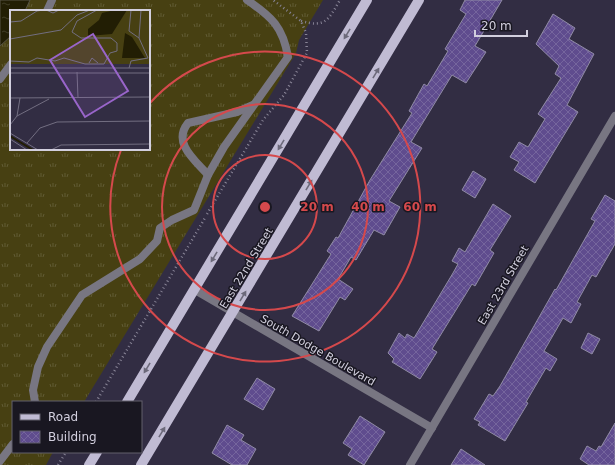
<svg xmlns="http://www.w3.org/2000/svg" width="615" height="465" font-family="'DejaVu Sans',sans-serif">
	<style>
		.grass { fill: url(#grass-tufts); fill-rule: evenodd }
		.water { fill: url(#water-ripples); stroke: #575345 }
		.building { fill: url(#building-cross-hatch); stroke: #908ba5 }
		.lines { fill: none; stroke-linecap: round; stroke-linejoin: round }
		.path { stroke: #888496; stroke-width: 2.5; stroke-dasharray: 1 3; stroke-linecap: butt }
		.lane { stroke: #787682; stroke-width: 8 }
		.street { stroke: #787682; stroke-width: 8 }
		.primary { stroke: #c0bbd3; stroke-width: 10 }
		.oneway { fill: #6c697a }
		.ring { fill: none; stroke: #d5494c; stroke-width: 2 }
		.labels { text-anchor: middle; stroke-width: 3; stroke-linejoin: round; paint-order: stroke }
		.street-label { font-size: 11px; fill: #d2cfde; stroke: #191721 }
		.inset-river { fill: none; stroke: #221e04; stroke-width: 2 }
		.inset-road { fill: none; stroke: #726e81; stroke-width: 1 }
		.view { fill: #9965ca; fill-opacity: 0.15; stroke: #9965ca; stroke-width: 2 }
		.inset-edge { fill: none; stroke: #d2cfde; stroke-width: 2 }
		.centre { fill: #d5494c; stroke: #191721; stroke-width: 2 }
		.ring-label { font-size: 12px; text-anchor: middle; font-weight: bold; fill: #d5494c; stroke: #191721; stroke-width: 3; stroke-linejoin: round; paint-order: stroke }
	</style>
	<defs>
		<pattern id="grass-tufts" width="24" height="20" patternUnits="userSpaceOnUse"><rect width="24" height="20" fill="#474012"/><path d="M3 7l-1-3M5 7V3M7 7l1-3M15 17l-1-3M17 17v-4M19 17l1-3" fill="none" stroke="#615b34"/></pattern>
		<pattern id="water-ripples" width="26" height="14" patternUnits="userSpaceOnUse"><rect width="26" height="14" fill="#221e04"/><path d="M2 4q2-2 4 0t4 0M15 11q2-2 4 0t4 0" fill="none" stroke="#413e28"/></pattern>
		<pattern id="building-cross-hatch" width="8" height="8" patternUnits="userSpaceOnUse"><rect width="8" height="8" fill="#5f4c8e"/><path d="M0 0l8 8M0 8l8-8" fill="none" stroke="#75659d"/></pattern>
	</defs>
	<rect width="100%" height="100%" fill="#322d43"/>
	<!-- grass -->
	<path class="grass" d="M 0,0 L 323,0 L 299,40 L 296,53 L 84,402 L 13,402 L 13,452 L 53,452 L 46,465 L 0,465 ZM 11,11 L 149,11 L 149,149 L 11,149 Z"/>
	<!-- water -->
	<polygon class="water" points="0,0 30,0 25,11 11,11 11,36 0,46"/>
	<!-- building -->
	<g class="building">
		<polygon points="465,0 502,0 475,46 486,52 466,83 452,75 411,142 422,148 389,201 400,207 384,235 374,230 356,260 351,257 338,279 353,289 345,300 340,297 319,331 292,316 331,254 327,251 336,237 338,238 370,180 412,113 409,111 424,84 427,86 448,51 445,49 466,14 460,10"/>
		<polygon points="553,14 575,28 569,39 594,54 567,105 578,112 535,183 514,170 519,162 510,157 519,142 528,147 545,119 538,114 561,78 555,74 559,66 536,44"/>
		<polygon points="473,171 486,179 475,198 462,190"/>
		<polygon points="605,195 615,201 615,244 596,277 592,275 577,302 581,304 571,323 563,318 544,351 557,359 550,371 546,368 526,402 528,403 505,441 478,425 480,422 474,419 489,394 493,396 500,386 555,289 556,290 595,221 591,219"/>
		<polygon points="493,204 511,216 490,250 494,253 475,286 472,284 432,349 437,352 420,379 392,362 394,359 388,353 399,333 405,338 407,334 414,338 453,273 458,264 452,261 459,248 465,252"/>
		<polygon points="588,333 600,339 592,354 581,348"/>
		<polygon points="257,378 275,389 263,410 244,399"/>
		<polygon points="360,416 385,432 364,465 348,455 352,449 343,443"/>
		<polygon points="615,423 615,465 589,465 580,459 587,446 596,451 599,446 601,447"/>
		<polygon points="227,425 244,435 241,440 256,449 247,465 232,465 212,453"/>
		<polygon points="461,449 485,465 451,465"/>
	</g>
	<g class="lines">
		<!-- path -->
		<g class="path">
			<path d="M 301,21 C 326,28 328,20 340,0"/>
			<polyline points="207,214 263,120 284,95 307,53 306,33 301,21 273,0"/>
			<polyline points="96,402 205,218"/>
			<polyline points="58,465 66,452"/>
		</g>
		<!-- lane -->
		<g class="lane">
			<polyline points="47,11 52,0"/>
			<polyline points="0,79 11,64"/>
			<path d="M 208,175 C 195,160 172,143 188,123 L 237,112 L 253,105"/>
			<path d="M 35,402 L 33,390 L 38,367 L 47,347 L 82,295 L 140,259 L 157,241 L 160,228 L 172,220 L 194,210 L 208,175 L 224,147 L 288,57 C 283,27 272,17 247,0"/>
			<polyline points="0,461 13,444"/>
		</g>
		<!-- street -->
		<g class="street">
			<polyline points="195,290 432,428"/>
			<polyline points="410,465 615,116"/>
		</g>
		<!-- primary -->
		<g class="primary">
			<polyline points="127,402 367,0"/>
			<polyline points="89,465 97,452"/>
			<polyline points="141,465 419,0"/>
		</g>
	</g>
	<!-- one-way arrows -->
	<defs><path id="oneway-solid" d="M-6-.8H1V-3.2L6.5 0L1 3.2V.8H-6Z"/></defs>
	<g class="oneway">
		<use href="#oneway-solid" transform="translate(347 34) rotate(121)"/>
		<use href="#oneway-solid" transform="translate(376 73) rotate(-59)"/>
		<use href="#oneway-solid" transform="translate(281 145) rotate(121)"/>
		<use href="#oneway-solid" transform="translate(309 185) rotate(-59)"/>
		<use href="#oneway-solid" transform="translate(214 257) rotate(121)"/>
		<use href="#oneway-solid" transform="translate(243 296) rotate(-59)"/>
		<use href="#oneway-solid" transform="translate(147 368) rotate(121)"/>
		<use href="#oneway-solid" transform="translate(162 432) rotate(-59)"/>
	</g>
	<!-- distance rings -->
	<g class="ring">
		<circle cx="265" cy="207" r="52"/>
		<circle cx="265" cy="207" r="103"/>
		<path d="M150 103A155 155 0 1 1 121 150"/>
	</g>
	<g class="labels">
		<!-- street labels -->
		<g class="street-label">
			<text transform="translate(246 268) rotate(-59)" y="4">East 22nd Street</text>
			<text transform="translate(503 285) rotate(-60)" y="4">East 23rd Street</text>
			<text transform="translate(318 350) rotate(30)" y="4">South Dodge Boulevard</text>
		</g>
	</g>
	<!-- overview -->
	<g transform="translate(10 10)">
		<rect width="140" height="140" fill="#322d43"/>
		<path d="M 0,0 L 140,0 L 140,54 L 0,54 Z" fill="#474012"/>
		<path d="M 105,0 L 117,0 L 102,24 L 78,26 L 78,19 L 89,10 L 92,3 ZM 115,23 L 122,27 L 135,48 L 112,48 Z" fill="#221e04"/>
		<path class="inset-river" d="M 0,126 L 23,140"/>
		<path class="inset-road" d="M 36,0 L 43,3 L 49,0M 121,0 L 119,21 L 129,28M 0,12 L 11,11 L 27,1 L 34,0M 0,29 L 51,20 L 67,5 L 80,0M 0,51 L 19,52 L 27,48 L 45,51 L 54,48 L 75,54 L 94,54 L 100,43 L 107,41 L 107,33 L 101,28 L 71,28 L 62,22 L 67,11 L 87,0M 79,53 L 82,48 L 88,53M 0,58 L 140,58M 119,58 L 121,51 L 138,48 L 129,28 L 131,0M 67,62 L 68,88M 0,63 L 140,63M 0,88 L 140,87M 7,106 L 39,89M 0,115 L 7,106 L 10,88M 0,123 L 28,140M 0,129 L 17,140M 17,133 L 30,118 L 47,112 L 140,111M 41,140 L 51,135 L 140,134"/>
		<path class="view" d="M 83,24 L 118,81 L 75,107 L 40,50 Z"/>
		<rect width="140" height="140" class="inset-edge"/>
	</g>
	<circle cx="265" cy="207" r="6" class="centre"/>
	<g class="ring-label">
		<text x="317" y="211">20 m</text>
		<text x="368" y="211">40 m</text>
		<text x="420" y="211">60 m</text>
	</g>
	<!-- legend -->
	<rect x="12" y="401" width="130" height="52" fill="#191721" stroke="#63616d"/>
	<rect x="20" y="414" width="20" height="6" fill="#c0bbd3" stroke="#63616d"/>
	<text x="48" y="421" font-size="12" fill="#d2cfde">Road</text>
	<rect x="20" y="431" width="20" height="12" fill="url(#building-cross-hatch)" stroke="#63616d"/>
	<text x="48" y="441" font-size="12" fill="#d2cfde">Building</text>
	<!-- scale -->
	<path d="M475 30v6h52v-6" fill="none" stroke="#d2cfde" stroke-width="2"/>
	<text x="481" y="30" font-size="12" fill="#d2cfde" stroke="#191721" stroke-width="3" paint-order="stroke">20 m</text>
</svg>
